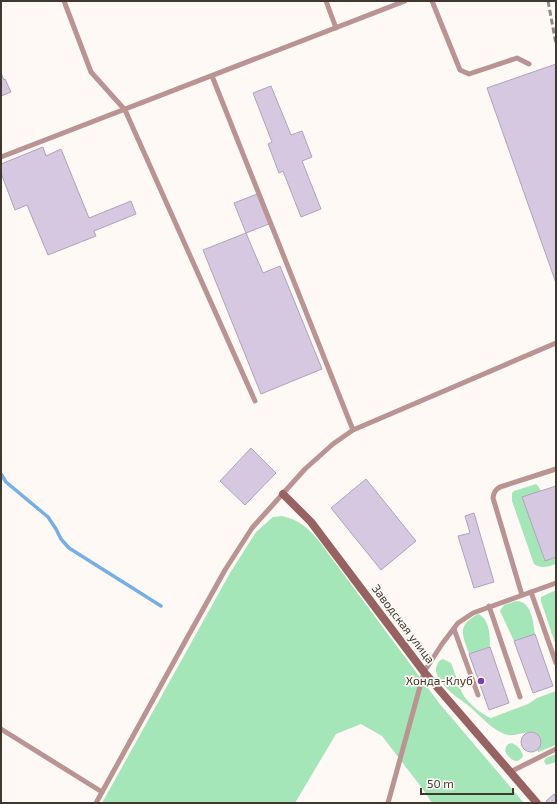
<svg xmlns="http://www.w3.org/2000/svg" width="557" height="804" font-family="'Exo 2',sans-serif">
	<style>
		.green { fill: #a4e6b7 }
		.lines { fill: none; stroke-linecap: round; stroke-linejoin: round }
		.stream { stroke: #76afe5; stroke-width: 3.5 }
		.building { fill: #d7c8e1; stroke: #b0a2ba }
		.lane { stroke: #b99493; stroke-width: 5 }
		.secondary { stroke: #976362; stroke-width: 8 }
		.rail { stroke: #908a82; stroke-width: 3; stroke-dasharray: 6 3; stroke-linecap: butt }
		.poi-dot { fill: #783db3; stroke: #fef9f5; stroke-width: 1.5 }
		.labels { text-anchor: middle; stroke-width: 3.5; stroke-linejoin: round; paint-order: stroke }
		.street-label { font-size: 12px; fill: #40382e; stroke: #fef9f5 }
		.poi-label { font-size: 12px; fill: #40382e; stroke: #fef9f5; text-anchor: end }
	</style>
	<rect width="100%" height="100%" fill="#fef9f5"/>
	<!-- green -->
	<g class="green">
		<path d="M 536,484 L 538,486 L 541,491 L 523,497 L 544,560 L 556,557 L 556,564 C 547,567 542,569 534,564 L 512,501 L 512,493 L 514,491 Z"/>
		<path d="M 282,516 C 300,520 308,528 319,541 L 439,703 L 524,803 L 432,803 L 422,788 L 382,736 L 361,724 L 336,734 L 295,803 L 102,803 L 230,573 L 256,532 L 273,517 Z"/>
		<polygon points="556,590 556,646 541,601 541,597"/>
		<path d="M 516,601 C 532,601 533,623 535,634 L 514,641 L 500,611 L 504,605 Z"/>
		<path d="M 478,614 C 490,619 490,636 490,647 L 469,654 C 463,635 456,626 478,614 Z"/>
		<path d="M 443,659 L 451,663 C 455,673 458,683 462,693 C 466,701 482,715 491,718 L 528,704 L 537,698 L 556,691 L 556,745 L 538,752 L 537,749 C 542,742 540,731 530,732 C 521,733 511,738 502,733 C 486,725 476,710 461,700 C 453,695 431,677 437,665 C 438,662 440,660 443,659 Z"/>
		<path d="M 512,743 C 518,746 521,749 523,756 C 517,766 509,759 505,751 L 506,747 L 508,744 Z"/>
		<polygon points="556,754 556,762 546,765 544,761 546,758"/>
	</g>
	<g class="lines">
		<!-- stream -->
		<polyline class="stream" points="1,474 6,482 48,517 56,529 61,539 69,548 161,606"/>
	</g>
	<!-- building -->
	<g class="building">
		<polygon points="556,64 556,283 487,88"/>
		<polygon points="1,73 4,80 5,79 11,92 1,96"/>
		<polygon points="271,86 291,135 302,131 312,157 302,161 321,209 301,217 283,171 279,173 268,144 272,142 253,93"/>
		<polygon points="43,147 46,156 61,149 89,218 131,201 136,214 94,231 96,236 48,255 27,205 15,210 1,173 1,164"/>
		<polygon points="257,194 269,224 246,233 234,203"/>
		<polygon points="246,233 263,273 280,266 322,369 261,394 203,250"/>
		<polygon points="251,448 276,473 245,505 220,481"/>
		<polygon points="366,479 416,541 381,570 331,508"/>
		<polygon points="556,486 556,557 545,561 522,497"/>
		<polygon points="474,513 494,582 474,588 458,536 470,533 465,516"/>
		<polygon points="535,634 553,686 533,693 514,641"/>
		<polygon points="490,647 509,703 489,710 469,654"/>
		<circle cx="531" cy="742" r="10"/>
		<polygon points="554,794 556,797 556,803 547,803 546,801"/>
	</g>
	<g class="lines">
		<!-- lane -->
		<g class="lane">
			<polyline points="64,1 91,72 125,110 255,401"/>
			<polyline points="326,1 336,28"/>
			<polyline points="432,1 460,70 469,74 517,58 529,64"/>
			<polyline points="212,76 353,430"/>
			<polyline points="1,157 405,1"/>
			<polyline points="531,592 556,663"/>
			<path d="M 522,595 L 493,498 C 494,492 495,490 500,487 L 556,469"/>
			<polyline points="489,606 520,697"/>
			<polyline points="454,629 478,695"/>
			<polyline points="1,729 102,792"/>
			<polyline points="510,772 556,749"/>
			<polyline points="96,803 187,638 225,570 252,528 305,469 333,444 353,430 556,343"/>
			<polyline points="388,803 424,672 442,644 458,623 473,613 556,583"/>
		</g>
		<!-- secondary -->
		<polyline class="secondary" points="283,494 311,522 424,672 537,803"/>
		<!-- rail -->
		<polyline class="rail" points="548,1 556,44"/>
	</g>
	<!-- markers -->
	<circle class="poi-dot" cx="481" cy="681" r="4"/>
	<g class="labels">
		<!-- street labels -->
		<g class="street-label">
			<text transform="translate(403 624) rotate(53)" y="4">Заводская улица</text>
		</g>
		<!-- poi labels -->
		<g class="poi-label">
			<text x="473" y="685">Хонда-Клуб</text>
		</g>
	</g>
	<!-- border -->
	<rect width="557" height="804" fill="none" stroke="#40382e" stroke-width="4"/>
	<!-- scale -->
	<path d="M421 788v6h92v-6" fill="none" stroke="#40382e" stroke-width="2"/>
	<text x="427" y="788" font-size="12" fill="#40382e" stroke="#fef9f5" stroke-width="3" paint-order="stroke">50 m</text>
</svg>
